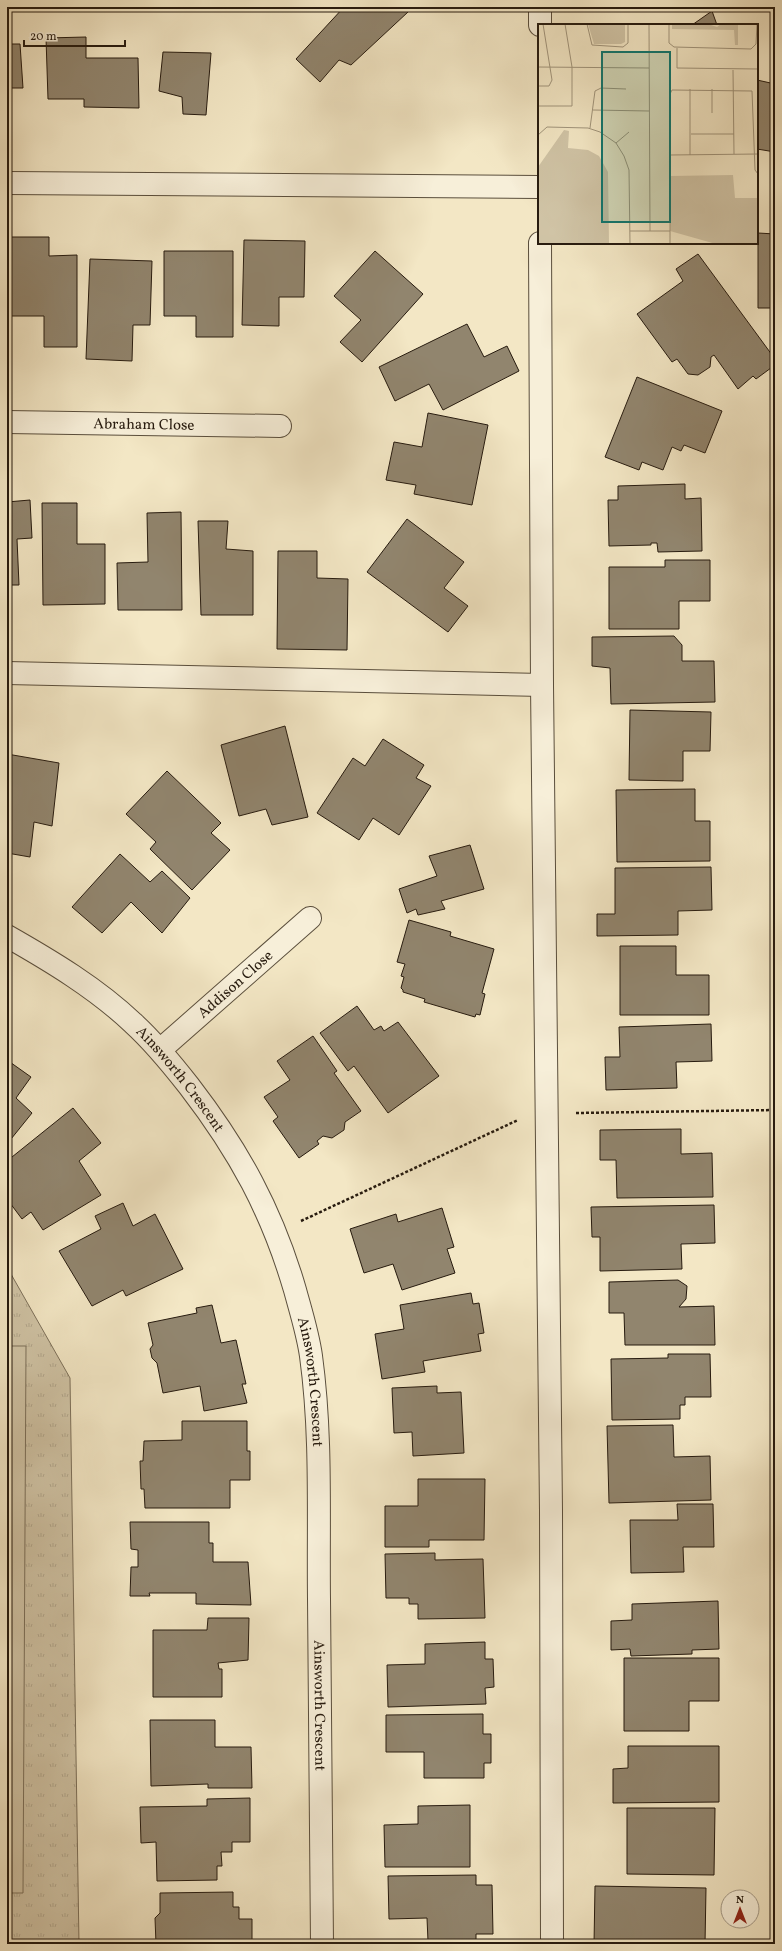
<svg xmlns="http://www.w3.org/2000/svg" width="782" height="1951" font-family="Vollkorn,serif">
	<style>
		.grass { fill: url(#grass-tufts); stroke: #7c705a }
		.pitch { fill: #d0c4a6; stroke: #7c705a }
		.building { fill: #91856e; stroke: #271b0f }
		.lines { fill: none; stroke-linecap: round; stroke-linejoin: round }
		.minor-casing { stroke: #5a4e3c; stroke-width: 24 }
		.path { stroke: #271b0f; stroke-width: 2.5; stroke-dasharray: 3 2; stroke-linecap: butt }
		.minor { stroke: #f7efd9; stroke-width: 22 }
		.labels { text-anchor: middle; stroke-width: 3; stroke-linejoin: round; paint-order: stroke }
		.street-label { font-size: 15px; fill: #271b0f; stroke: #f7efd9 }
		.inset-road { fill: none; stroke: #a1957c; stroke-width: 1 }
		.view { fill: #0f766e; fill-opacity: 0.15; stroke: #0f766e; stroke-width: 2 }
		.inset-edge { fill: none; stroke: #271b0f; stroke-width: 2 }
	</style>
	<defs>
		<pattern id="grass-tufts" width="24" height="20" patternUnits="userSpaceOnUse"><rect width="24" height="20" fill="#d0c4a6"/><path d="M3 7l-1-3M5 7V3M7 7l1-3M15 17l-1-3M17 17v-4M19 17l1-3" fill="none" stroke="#b3a88e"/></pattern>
	</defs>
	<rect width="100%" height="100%" fill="#f3e7c5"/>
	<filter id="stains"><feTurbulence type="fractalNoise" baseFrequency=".005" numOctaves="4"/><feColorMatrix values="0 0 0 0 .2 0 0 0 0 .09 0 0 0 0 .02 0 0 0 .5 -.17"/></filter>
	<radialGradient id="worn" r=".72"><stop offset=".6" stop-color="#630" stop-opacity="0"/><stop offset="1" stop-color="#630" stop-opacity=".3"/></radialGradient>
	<!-- grass -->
	<polygon class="grass" points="7,1267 70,1378 79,1944 7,1944"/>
	<!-- pitch -->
	<polygon class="pitch" points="7,1346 26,1346 23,1893 7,1893"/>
	<!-- building -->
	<g class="building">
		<polygon points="344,7 402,7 408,12 351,65 339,60 320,82 296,59"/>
		<polygon points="712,11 717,25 692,25"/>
		<polygon points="86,37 86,58 138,58 139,108 84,107 84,99 48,99 46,38"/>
		<polygon points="7,44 20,44 23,88 7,88"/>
		<polygon points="163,52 211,53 206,115 183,114 182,97 159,91"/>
		<polygon points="757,80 775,84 775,152 757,149"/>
		<polygon points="758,233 775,234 775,308 758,308"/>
		<polygon points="11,237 49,237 49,256 77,255 77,347 44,347 44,316 11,316"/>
		<polygon points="244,240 305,241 304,297 279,297 279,326 242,325"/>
		<polygon points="164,251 233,251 233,337 196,337 196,316 164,316"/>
		<polygon points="375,251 423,294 362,362 340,342 361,320 334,296"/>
		<polygon points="698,254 775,359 775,365 756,379 753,376 738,389 714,355 711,357 710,367 698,375 688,374 677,359 672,362 637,314 683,281 676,269"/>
		<polygon points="90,259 152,261 150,325 133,325 132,361 86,359"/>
		<polygon points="467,324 484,357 507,346 519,371 443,410 429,384 395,401 379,367"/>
		<polygon points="637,377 722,411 705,453 684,445 681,451 672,447 663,470 642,462 639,470 605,457"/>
		<polygon points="428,413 488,425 472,505 414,494 416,485 386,480 394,442 422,447"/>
		<polygon points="685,484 685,499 701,498 702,551 658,552 657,543 651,543 651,545 609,546 608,500 618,500 618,486"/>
		<polygon points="30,500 32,538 17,539 19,585 7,585 7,502"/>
		<polygon points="42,503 77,503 77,544 105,544 105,604 43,605"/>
		<polygon points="181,512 182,610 118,610 117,563 148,562 147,513"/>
		<polygon points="407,519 464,562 444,588 468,606 448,632 367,572"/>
		<polygon points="198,521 228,521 226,549 253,551 253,615 201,615"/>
		<polygon points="278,551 317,551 317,578 348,579 347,650 277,649"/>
		<polygon points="665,560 710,560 710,601 679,601 679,629 609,629 609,567 665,567"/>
		<polygon points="674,636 682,645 682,661 714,661 715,702 611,704 610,668 592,666 592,637"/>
		<polygon points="630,710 711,712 710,751 683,751 683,781 629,780"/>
		<polygon points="285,726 308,817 272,825 266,809 239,816 221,745"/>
		<polygon points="383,739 424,765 416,778 431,786 399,835 373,818 359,840 317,813 353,758 365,766"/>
		<polygon points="7,754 59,763 52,826 34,822 30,857 7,853"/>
		<polygon points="167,771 221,823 211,833 230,850 192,890 150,849 156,842 126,814"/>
		<polygon points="695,789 695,821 710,821 710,861 617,862 616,790"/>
		<polygon points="470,845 484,889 441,901 445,909 418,915 416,909 407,913 399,889 437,876 429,856"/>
		<polygon points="120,854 150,882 162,871 190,898 162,933 131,902 102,933 72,907"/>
		<polygon points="711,867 712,910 678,911 678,935 597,936 597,914 615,914 615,868"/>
		<polygon points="409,920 451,932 450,936 494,949 482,993 485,994 480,1015 476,1014 475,1017 424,1002 425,999 403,992 403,990 401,988 404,977 401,976 405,964 397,962"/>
		<polygon points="620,946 676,946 676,975 709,975 709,1015 620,1015"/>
		<polygon points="357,1006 374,1030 381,1026 384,1031 398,1022 439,1076 388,1113 354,1066 348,1071 320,1033"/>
		<polygon points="711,1024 712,1061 676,1062 677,1088 606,1090 605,1057 620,1057 619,1027"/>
		<polygon points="313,1036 337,1071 334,1073 361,1111 345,1122 344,1130 332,1138 323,1136 317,1141 319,1144 299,1158 273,1121 278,1117 264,1097 290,1080 277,1061"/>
		<polygon points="7,1060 31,1077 16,1098 32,1113 7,1144"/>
		<polygon points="73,1108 101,1143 79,1161 101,1195 43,1230 31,1212 22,1219 7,1199 7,1161"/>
		<polygon points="681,1129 681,1154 712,1153 713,1197 617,1198 616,1160 600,1160 600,1130"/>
		<polygon points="123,1203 133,1226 155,1214 183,1269 126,1296 123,1290 92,1306 59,1251 101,1229 95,1216"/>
		<polygon points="714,1205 715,1243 681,1244 682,1269 600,1271 600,1237 592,1237 591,1207"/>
		<polygon points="442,1208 454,1247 447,1249 455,1273 402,1290 393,1264 364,1273 350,1229 396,1214 398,1222"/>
		<polygon points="678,1280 687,1286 686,1299 679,1307 714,1306 715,1345 625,1345 624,1313 609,1313 609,1282"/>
		<polygon points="471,1293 473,1304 479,1303 484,1333 478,1334 481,1351 423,1361 425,1372 382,1379 375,1334 404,1329 400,1305"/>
		<polygon points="212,1305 221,1343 236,1340 246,1384 242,1384 247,1403 204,1411 200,1386 163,1393 157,1363 152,1358 150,1349 153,1345 148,1323 197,1313 196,1308"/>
		<polygon points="668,1354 710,1354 711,1397 685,1397 685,1405 680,1405 680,1419 612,1420 611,1359 668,1358"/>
		<polygon points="437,1386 437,1393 461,1392 464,1453 413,1456 412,1432 394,1433 392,1388"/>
		<polygon points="182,1421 247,1421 247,1451 250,1451 250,1480 230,1480 230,1508 145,1508 144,1489 141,1489 140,1461 143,1461 144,1441 182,1440"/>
		<polygon points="673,1425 674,1457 710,1456 711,1500 609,1503 607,1426"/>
		<polygon points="418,1479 485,1479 484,1540 429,1540 429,1547 385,1547 385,1506 418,1506"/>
		<polygon points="677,1504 713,1504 714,1547 683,1547 684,1572 631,1573 630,1520 678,1520"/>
		<polygon points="130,1522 209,1522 209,1543 213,1543 213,1562 248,1562 251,1605 196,1604 196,1593 149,1593 150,1596 130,1596 131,1567 138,1567 138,1550 131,1549"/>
		<polygon points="435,1553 435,1560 483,1559 485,1618 418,1619 418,1604 409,1604 409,1598 386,1598 385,1554"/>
		<polygon points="718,1601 719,1649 692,1650 692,1654 631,1656 630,1649 611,1650 611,1621 632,1620 632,1604"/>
		<polygon points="208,1618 249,1618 248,1660 218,1663 219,1669 222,1669 222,1697 153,1697 153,1630 207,1630"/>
		<polygon points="485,1642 485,1659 493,1659 494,1687 485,1688 486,1704 388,1707 387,1665 425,1664 425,1644"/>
		<polygon points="624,1658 719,1658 719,1701 689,1701 689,1731 624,1731"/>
		<polygon points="483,1714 483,1734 491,1734 491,1763 484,1763 484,1778 424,1778 424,1752 386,1752 386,1715"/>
		<polygon points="150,1720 215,1720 215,1747 251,1747 252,1788 208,1788 208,1784 151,1786"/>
		<polygon points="628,1746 719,1746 719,1802 613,1803 613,1769 628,1768"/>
		<polygon points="250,1798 250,1842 232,1842 232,1852 221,1852 222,1866 217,1866 217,1880 157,1881 156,1842 141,1843 140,1807 207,1806 207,1799"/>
		<polygon points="470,1805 470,1867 385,1867 384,1825 418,1824 418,1806"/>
		<polygon points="627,1808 715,1808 714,1875 627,1874"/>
		<polygon points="476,1875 476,1885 492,1885 493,1934 476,1934 476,1941 428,1941 427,1918 389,1919 388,1876"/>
		<polygon points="595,1886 706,1888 705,1944 594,1944"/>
		<polygon points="233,1892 233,1907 239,1907 239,1919 252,1919 252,1944 156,1944 155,1918 160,1913 160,1893"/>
	</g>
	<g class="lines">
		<defs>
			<g id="minor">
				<polyline points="540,25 540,7"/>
				<polyline points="7,183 539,187"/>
				<polyline points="540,243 542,685 551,1510 552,1944"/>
				<path id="s1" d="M 7,422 L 280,426"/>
				<polyline points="7,673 542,685"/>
				<path id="s2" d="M 7,936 C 51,961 96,988 133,1023 C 154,1042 171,1063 189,1086 C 239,1151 272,1211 295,1290 C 301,1312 308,1334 311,1356 C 322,1436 318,1518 319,1599 C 320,1714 321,1829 322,1944"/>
				<path id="s3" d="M 160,1050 L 310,918"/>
			</g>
		</defs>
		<!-- minor casing -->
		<use href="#minor" class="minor-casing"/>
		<!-- path -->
		<g class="path">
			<polyline points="576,1113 775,1110"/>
			<polyline points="301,1221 518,1120"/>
		</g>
		<!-- minor -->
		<use href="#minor" class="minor"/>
	</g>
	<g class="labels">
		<!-- street labels -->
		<g class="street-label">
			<text dy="5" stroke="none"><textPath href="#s1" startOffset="137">Abraham Close</textPath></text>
			<text dy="5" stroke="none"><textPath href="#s3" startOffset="100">Addison Close</textPath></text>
			<text dy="5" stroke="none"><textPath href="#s2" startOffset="227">Ainsworth Crescent</textPath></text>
			<text dy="5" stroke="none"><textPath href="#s2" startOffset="563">Ainsworth Crescent</textPath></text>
			<text dy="5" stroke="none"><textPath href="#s2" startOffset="887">Ainsworth Crescent</textPath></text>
		</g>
	</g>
	<!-- overview -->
	<g transform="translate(538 24)">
		<rect width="220" height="220" fill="#f3e7c5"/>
		<path d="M 50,0 L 87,0 L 87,18 L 83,20 L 56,20 ZM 134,0 L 170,0 L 179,3 L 183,0 L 200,0 L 200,21 L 197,21 L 196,6 L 134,5 ZM 26,106 L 31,107 L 30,124 L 50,126 L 61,132 L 70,148 L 71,220 L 0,220 L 0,143 ZM 195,151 L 197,174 L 220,174 L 220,220 L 178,220 L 132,207 L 132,152 Z" fill="#d0c4a6"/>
		<path d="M 35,145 L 66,145 L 66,193 L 35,193 ZM 198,183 L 220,183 L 220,208 L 198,208 Z" fill="#d0c4a6"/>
		<path class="inset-road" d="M 49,0 L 54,21 L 85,23 L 90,19 L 90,0M 111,0 L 112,207M 131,0 L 131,19 L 136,23 L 213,25 L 218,20 L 219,0M 139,24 L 139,44 L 220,45M 0,43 L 111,44M 195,46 L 196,130M 0,62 L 11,62 L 14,56 L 5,0M 152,65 L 152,131M 174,65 L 174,89M 0,82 L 34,82 L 34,43 L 27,0M 55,86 L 111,87M 52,104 L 57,67 L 63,64 L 88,65M 153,110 L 196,110M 0,111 L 9,103 L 50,104 L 62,108 L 78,119 L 86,132 L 91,146 L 92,220M 78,119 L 91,108M 132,131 L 220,130M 92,207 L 132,207M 132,220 L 132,70 L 134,66 L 214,67 L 217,146 L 220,150"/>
		<path class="view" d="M 64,28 L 132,28 L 132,198 L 64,198 Z"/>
		<rect width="220" height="220" class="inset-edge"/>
	</g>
	<!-- margin -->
	<rect width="782" height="1951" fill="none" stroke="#f3e7c5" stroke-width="24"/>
	<rect x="8" y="8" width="766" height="1935" fill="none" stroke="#271b0f" stroke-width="2"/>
	<rect x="12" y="12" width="758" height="1927" fill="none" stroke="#271b0f"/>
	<!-- north arrow -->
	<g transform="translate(740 1909)"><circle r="19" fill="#f7efd9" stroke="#a49a88"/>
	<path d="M0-3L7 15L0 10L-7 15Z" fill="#8f2418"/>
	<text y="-6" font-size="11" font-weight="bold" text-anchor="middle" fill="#271b0f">N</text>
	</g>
	<!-- scale -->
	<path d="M24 40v6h101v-6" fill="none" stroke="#271b0f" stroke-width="2"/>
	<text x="30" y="40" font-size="12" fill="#271b0f" stroke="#f7efd9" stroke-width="3" paint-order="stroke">20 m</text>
	<rect width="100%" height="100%" filter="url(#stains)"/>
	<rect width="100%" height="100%" fill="url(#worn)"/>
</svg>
